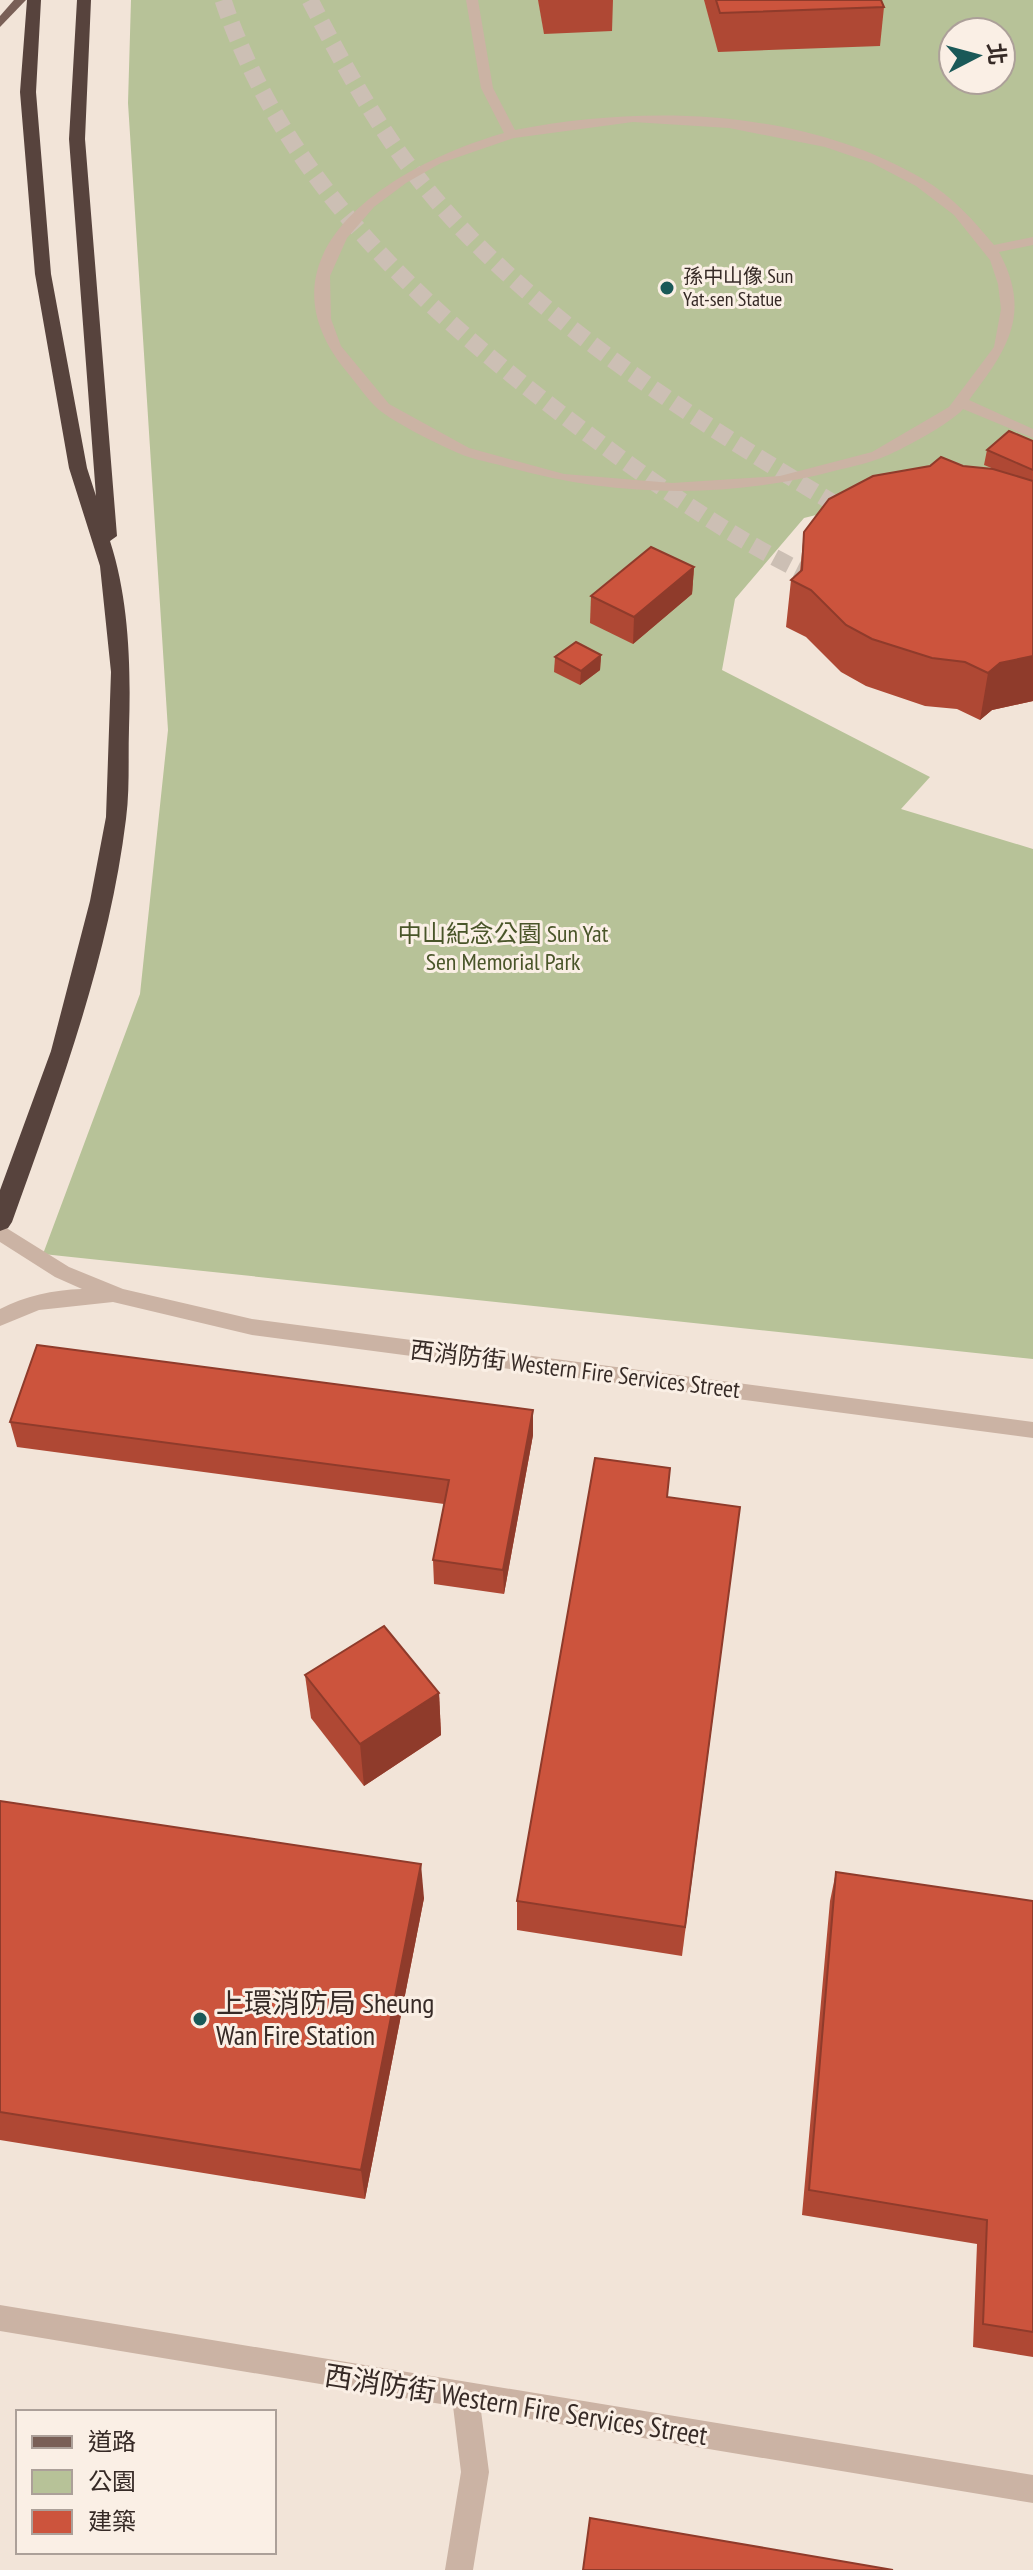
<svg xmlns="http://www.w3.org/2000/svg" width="1033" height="2570" font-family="'PT Sans Narrow','Noto Sans TC',sans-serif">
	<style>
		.green { fill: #b7c298; fill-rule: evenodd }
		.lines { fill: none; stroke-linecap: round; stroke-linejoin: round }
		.highway-tunnel { stroke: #ccbfb4; stroke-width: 17; stroke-dasharray: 17 8; stroke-linecap: butt }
		.minor { fill: #cbb3a4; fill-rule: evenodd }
		.major { fill: #795f56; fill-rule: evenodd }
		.highway { fill: #57433d; fill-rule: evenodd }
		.wall { fill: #af4834 }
		.shaded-wall { fill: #8f3b2b }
		.building { fill: #cc543d; stroke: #8f3b2b; stroke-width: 2 }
		.poi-dot { fill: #1a5958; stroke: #faefe5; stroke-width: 3 }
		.labels { text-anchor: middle; stroke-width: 6; stroke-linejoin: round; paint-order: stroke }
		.far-poi-label { font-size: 20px; fill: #362a26; stroke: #faefe5; text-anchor: start }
		.park-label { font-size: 24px; fill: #495529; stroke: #faefe5 }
		.street-label { font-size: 24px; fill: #362a26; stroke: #faefe5 }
		.near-poi-label { font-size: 28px; fill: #362a26; stroke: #faefe5; text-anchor: start }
		.near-street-label { font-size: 28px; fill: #362a26; stroke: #faefe5 }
	</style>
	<rect width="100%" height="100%" fill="#f2e4d8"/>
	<!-- green -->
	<path class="green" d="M 131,0 L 1033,0 L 1033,500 L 913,491 L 804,518 L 735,599 L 722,670 L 930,777 L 901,809 L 1033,849 L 1033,1359 L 43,1254 L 140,994 L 168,730 L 128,103 ZM 953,32 L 1001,32 L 1001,80 L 953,80 Z"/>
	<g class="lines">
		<!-- highway-tunnel -->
		<g class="highway-tunnel">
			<path d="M 223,0 C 286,188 437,322 592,437 C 667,493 743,546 829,584"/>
			<path d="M 310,0 C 339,57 368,110 405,161 C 515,311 698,422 855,516"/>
		</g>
		<!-- minor -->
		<g class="minor">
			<path d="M 466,0 L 478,0 L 493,88 L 515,130 C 649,104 803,109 923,179 C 952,196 973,220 994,245 L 1033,237 L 1033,245 L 999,252 C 1033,315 1006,351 969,400 L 1033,429 L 1033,438 L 963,409 C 953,422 898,452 881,458 C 866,464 849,467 834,471 C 728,499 616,497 511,468 C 493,463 474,460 458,453 C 439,445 393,422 378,409 C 367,399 357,384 347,372 C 246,250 401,162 504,133 L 481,88 ZM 633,122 L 729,128 L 825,147 L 872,163 L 916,186 L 954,215 L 990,260 L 998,284 L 1001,309 L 994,347 L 949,407 L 872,452 L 780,476 L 672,483 L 564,474 L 469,448 L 389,404 L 341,346 L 331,319 L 330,276 L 347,238 L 374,207 L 406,183 L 441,163 L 514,138 Z"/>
			<path d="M 0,1224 L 69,1267 L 123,1289 L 252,1319 L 1033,1422 L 1033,1438 L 252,1335 L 113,1302 L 39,1310 L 0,1326 L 0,1309 C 25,1296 53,1290 82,1289 L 55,1277 L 0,1242 Z"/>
			<polygon points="0,2305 1033,2475 1033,2503 481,2411 489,2472 473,2570 445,2570 461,2472 453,2406 0,2331"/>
		</g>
		<!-- major -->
		<polygon class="major" points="14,0 26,0 0,27 0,16"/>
		<!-- highway -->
		<path class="highway" d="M 27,0 L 41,0 L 36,92 L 51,274 L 87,468 L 96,496 L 69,139 L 77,0 L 91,0 L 85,139 L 117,536 L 110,541 C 129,600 131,666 129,728 C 128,758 130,789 126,819 C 109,958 59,1091 12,1222 L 8,1228 L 0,1231 L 0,1190 L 51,1051 L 90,901 L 106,817 L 111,672 L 100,566 L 69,468 L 35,274 L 20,92 Z"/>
	</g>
	<!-- wall -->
	<g class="wall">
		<polygon points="538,0 613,0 612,31 544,34"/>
		<polygon points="704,0 881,0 884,7 880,46 718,52"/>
		<polygon points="1033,441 1033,701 992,710 980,720 957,709 925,706 866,686 841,672 806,637 786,627 791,580 800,572 804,532 963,466 999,471 984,465 987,450"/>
		<polygon points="694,567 692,594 633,644 590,623 591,596"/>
		<polygon points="601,655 600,670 580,685 554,672 555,657"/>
		<polygon points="10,1422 533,1435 504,1594 434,1584 433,1560 444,1504 17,1447"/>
		<polygon points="668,1497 740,1507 682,1956 517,1930 517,1901"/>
		<polygon points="305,1675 439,1693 441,1735 364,1786 311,1718"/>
		<polygon points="0,1801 424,1898 365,2199 0,2140"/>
		<polygon points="836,1872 1033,1901 1033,2357 973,2347 977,2244 802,2215 830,1901"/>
	</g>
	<!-- shaded-wall -->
	<g class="shaded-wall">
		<polygon points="694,567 692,594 633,644 634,617"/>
		<polygon points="601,655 600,670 580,685 581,671"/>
		<polygon points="1033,656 1033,701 992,710 980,720 988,673 1000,663"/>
		<polygon points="533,1410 533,1435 504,1594 503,1570"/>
		<polygon points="439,1693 441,1735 364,1786 360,1744"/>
		<polygon points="421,1864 424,1898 365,2199 361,2170"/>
	</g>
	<!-- building -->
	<g class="building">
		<polygon points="716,0 881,0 884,7 720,13"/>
		<polygon points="1009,431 1033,441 1033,470 987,450"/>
		<polygon points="941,457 963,466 993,469 1033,481 1033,656 1000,663 988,673 965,662 932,658 872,639 846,625 811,590 791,580 802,570 804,532 829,499 873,476 930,466"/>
		<polygon points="651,547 694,567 634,617 591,596"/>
		<polygon points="576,642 601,655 581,671 555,657"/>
		<polygon points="37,1345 533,1410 503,1570 433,1560 449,1480 10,1422"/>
		<polygon points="595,1458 670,1468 667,1497 740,1507 685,1927 517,1901"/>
		<polygon points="384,1626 439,1693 360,1744 305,1675"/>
		<polygon points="0,1801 421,1864 361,2170 0,2112"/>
		<polygon points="836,1872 1033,1901 1033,2332 983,2324 987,2220 809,2190"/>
		<polygon points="590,2518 893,2570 583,2570"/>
	</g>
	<!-- markers -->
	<g class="poi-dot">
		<circle cx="667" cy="288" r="8"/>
		<circle cx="200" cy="2019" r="8"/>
	</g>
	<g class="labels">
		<!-- far-poi labels -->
		<g class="far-poi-label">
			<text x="683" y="283">孫中山像 Sun<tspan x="683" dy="23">Yat-sen Statue</tspan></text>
		</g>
		<!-- park labels -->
		<g class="park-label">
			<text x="503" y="942">中山紀念公園 Sun Yat<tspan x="503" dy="28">Sen Memorial Park</tspan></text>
		</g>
		<!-- street labels -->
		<g class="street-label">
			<text transform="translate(575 1370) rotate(7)" y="8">西消防街 Western Fire Services Street</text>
		</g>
		<!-- near-poi labels -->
		<g class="near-poi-label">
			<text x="216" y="2013">上環消防局 Sheung<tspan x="216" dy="32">Wan Fire Station</tspan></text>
		</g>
		<!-- near-street labels -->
		<g class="near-street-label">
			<text transform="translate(516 2405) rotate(9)" y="10">西消防街 Western Fire Services Street</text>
		</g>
	</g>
	<!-- legend -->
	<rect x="16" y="2410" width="260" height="144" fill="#faefe5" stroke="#aca099" stroke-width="2"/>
	<rect x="32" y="2436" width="40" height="12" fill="#795f56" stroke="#aca099" stroke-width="2"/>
	<text x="88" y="2450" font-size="24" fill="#362a26">道路</text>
	<rect x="32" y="2470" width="40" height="24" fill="#b7c298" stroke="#aca099" stroke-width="2"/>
	<text x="88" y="2490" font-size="24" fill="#362a26">公園</text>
	<rect x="32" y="2510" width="40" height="24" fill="#cc543d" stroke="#aca099" stroke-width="2"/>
	<text x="88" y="2530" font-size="24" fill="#362a26">建築</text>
	<!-- north arrow -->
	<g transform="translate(977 56) rotate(84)"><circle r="38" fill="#faefe5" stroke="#aca099" stroke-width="2"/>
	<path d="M0-6L14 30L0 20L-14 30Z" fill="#1a5958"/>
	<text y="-12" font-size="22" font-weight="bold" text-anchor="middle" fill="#362a26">北</text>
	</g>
</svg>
